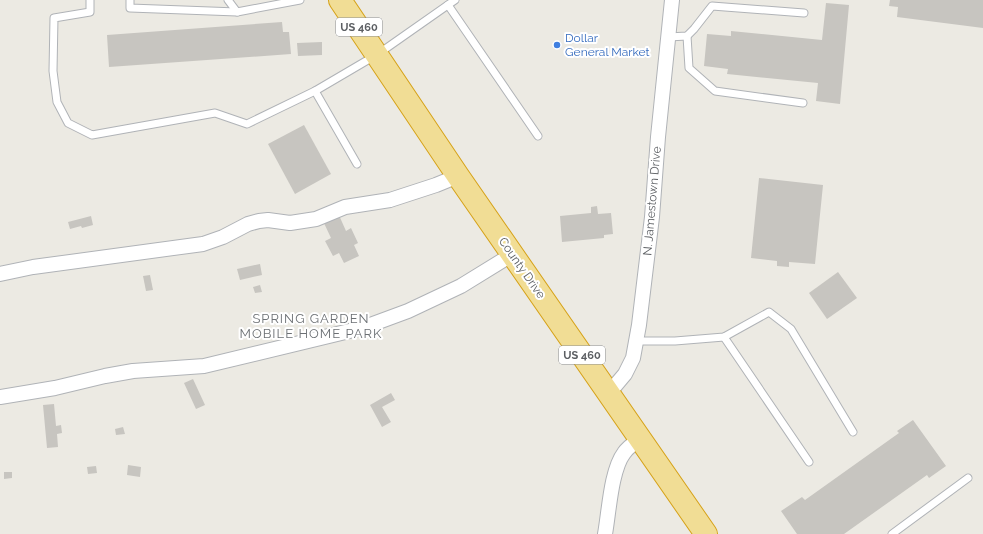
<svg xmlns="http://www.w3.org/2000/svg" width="983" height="534" font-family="Raleway,sans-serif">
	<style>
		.building { fill: #c7c5c0 }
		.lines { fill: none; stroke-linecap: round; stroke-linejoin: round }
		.lane-casing { stroke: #b0b3b7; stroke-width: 9 }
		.street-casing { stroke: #b0b3b7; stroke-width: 16 }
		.highway-casing { stroke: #d6a219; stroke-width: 24 }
		.lane { stroke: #fff; stroke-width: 7 }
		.street { stroke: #fff; stroke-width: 14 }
		.highway { stroke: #f1dd95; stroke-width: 22 }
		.shop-dot { fill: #3f7fe0; stroke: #fff; stroke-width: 1.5 }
		.labels { text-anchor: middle; stroke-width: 4; stroke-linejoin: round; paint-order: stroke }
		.shield { fill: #fff; stroke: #8c8e91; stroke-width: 1 }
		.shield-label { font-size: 11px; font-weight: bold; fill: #5b5e62 }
		.shop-label { font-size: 12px; fill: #366cbe; stroke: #fff; text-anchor: start }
		.street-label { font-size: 12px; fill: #5b5e62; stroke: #fff }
		.neighbourhood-label { font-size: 13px; letter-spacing: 1px; fill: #6c7074; stroke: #fff }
	</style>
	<rect width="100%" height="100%" fill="#eceae3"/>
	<!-- building -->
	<g class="building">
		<polygon points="890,0 983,0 983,28 897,17 898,7 889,6"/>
		<polygon points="826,3 849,5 840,104 816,101 818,83 727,74 728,69 704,66 707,34 731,36 731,31 822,40"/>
		<polygon points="282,22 283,32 289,32 291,54 109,67 107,35"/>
		<polygon points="322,42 322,55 298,56 297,43"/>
		<polygon points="304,125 331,174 295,194 268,144"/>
		<polygon points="759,178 823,185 815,264 789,262 789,267 777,266 777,261 751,258"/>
		<polygon points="597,206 598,214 611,213 613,234 604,235 604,238 562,242 560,216 591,213 591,207"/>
		<polygon points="338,213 346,231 351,228 358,243 354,245 359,256 344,263 339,253 333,256 325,241 331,238 323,221"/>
		<polygon points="91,216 93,225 82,228 81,226 70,229 68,222"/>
		<polygon points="260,264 262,275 240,280 237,269"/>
		<polygon points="838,272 857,298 827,319 809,293"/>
		<polygon points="150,275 153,290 146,291 143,276"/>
		<polygon points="260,285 262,292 255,293 253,287"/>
		<polygon points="193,379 205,405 196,409 184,383"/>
		<polygon points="391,393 395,400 382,407 391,422 382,427 370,405"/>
		<polygon points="54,404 56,426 61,425 62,433 57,434 58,447 47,448 43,405"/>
		<polygon points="913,420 946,466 929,478 927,475 844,534 797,534 781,511 802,497 805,500 899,433 897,431"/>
		<polygon points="123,427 125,434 116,435 115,429"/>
		<polygon points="128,465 141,467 140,477 127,475"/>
		<polygon points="96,466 97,473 88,474 87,467"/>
		<polygon points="4,472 12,472 12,478 4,479"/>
	</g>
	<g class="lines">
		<defs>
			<g id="lane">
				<polyline points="90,0 90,12 54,18 53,71 57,102 68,123 92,135 215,113 247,124 315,91 378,54 455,0"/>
				<polyline points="130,0 130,8 237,12"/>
				<polyline points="228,0 237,12 300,0"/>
				<polyline points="448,5 538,136"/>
				<polyline points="687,36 689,68 715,91 803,103"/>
				<polyline points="668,37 687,36 694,29 712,6 804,13"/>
				<polyline points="315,91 357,164"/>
				<polyline points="724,337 809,462"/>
				<polyline points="636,341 675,341 724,337 769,312 791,329 853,432"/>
				<polyline points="892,534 968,478"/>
			</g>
			<g id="street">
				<polyline points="0,274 33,267 203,244 223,237 248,224 259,221 268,220 290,223 316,219 345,207 390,200 436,185 458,176"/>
				<polyline points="609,393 625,374 633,358 639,325 652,217 658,137 672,0"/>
				<polyline points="0,397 55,388 105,376 133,371 204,366 362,328 408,311 461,286 513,254"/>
				<path d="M 605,534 C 609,512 611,470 624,453 C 628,447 634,443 640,439"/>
			</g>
			<polyline id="highway" points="340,0 458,176 706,534"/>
		</defs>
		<!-- lane casing -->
		<use href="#lane" class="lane-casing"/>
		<!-- street casing -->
		<use href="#street" class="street-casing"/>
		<!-- highway casing -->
		<use href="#highway" class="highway-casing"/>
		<!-- lane -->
		<use href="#lane" class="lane"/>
		<!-- street -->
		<use href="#street" class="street"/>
		<!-- highway -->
		<use href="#highway" class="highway"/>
	</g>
	<!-- markers -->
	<circle class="shop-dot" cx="557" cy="45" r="4"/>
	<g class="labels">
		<!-- shield labels -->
		<g class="shield">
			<rect x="336" y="18" width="46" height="18" rx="3"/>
			<rect x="559" y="346" width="46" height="18" rx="3"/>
		</g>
		<g class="shield-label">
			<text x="359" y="31">US 460</text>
			<text x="582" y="359">US 460</text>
		</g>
		<!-- shop labels -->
		<g class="shop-label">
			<text x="565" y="42">Dollar<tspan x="565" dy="14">General Market</tspan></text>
		</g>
		<!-- street labels -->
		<g class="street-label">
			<text transform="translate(652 201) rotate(-85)" y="4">N. Jamestown Drive</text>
			<text transform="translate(522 268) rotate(55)" y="4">County Drive</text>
		</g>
		<!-- neighbourhood labels -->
		<g class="neighbourhood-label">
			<text x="311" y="323">SPRING GARDEN<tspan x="311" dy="15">MOBILE HOME PARK</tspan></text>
		</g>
	</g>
</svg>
